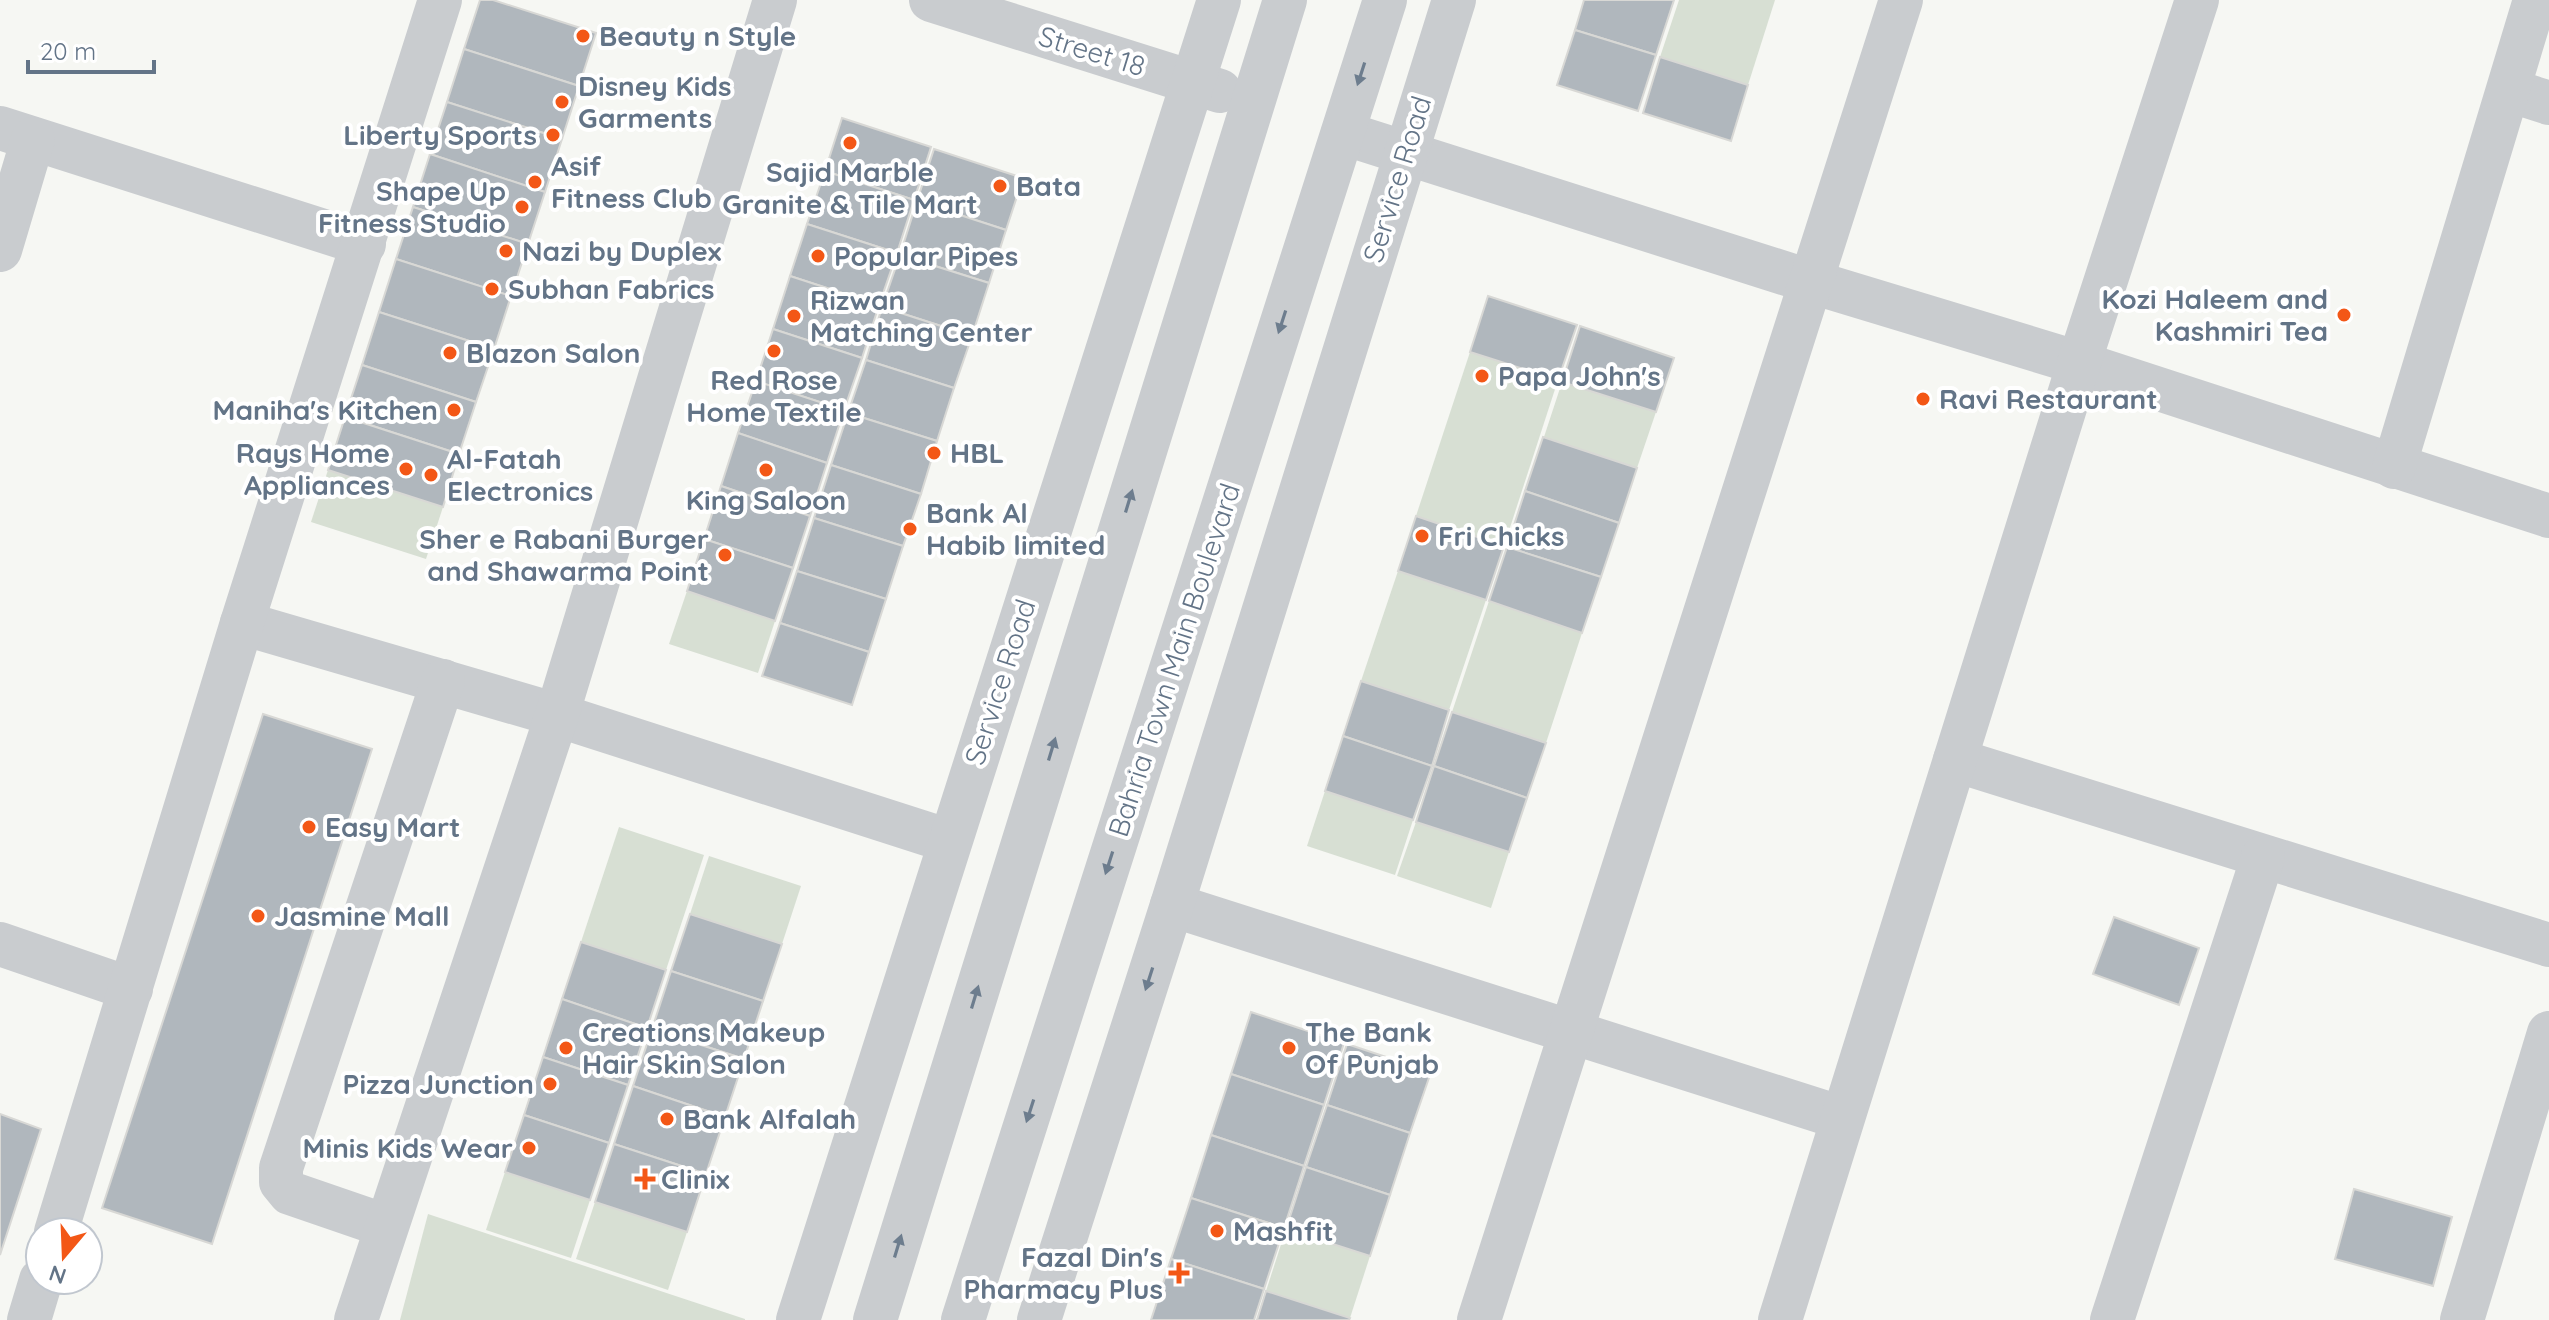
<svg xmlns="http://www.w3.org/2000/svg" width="2549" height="1320" font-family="Quicksand,sans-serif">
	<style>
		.green { fill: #d7dfd3 }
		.building { fill: #b0b7bd; stroke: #d8d8d5; stroke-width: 2 }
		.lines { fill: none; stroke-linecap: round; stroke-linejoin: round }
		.minor { stroke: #c9cccf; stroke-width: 44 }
		.oneway { fill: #6d7d8e }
		.poi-dot { fill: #f35716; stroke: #fff; stroke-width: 3 }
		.labels { text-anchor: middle; stroke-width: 8; stroke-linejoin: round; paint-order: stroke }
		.poi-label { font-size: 28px; font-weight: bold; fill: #637487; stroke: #fff; text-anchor: start }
		.street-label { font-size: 28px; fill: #637487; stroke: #fff }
	</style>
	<rect width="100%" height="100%" fill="#f6f7f3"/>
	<!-- green -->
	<g class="green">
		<polygon points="1679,0 1775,0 1748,85 1660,57"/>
		<polygon points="1470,352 1558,380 1504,546 1416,516"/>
		<polygon points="1562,382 1656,412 1637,468 1544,437"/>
		<polygon points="328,470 443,507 426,559 311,522"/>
		<polygon points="1398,571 1486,600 1449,710 1361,681"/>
		<polygon points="687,591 775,621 758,673 669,644"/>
		<polygon points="1489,601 1582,633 1546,743 1452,712"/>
		<polygon points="1325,791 1413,820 1395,875 1307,846"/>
		<polygon points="1416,822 1509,852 1491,908 1397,876"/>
		<polygon points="619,827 704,855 666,970 581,942"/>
		<polygon points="709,856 801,886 782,944 690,914"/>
		<polygon points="505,1172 590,1200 571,1258 486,1230"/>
		<polygon points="595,1202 687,1232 668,1290 576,1259"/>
		<polygon points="428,1214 745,1319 745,1320 400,1320"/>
		<polygon points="1286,1229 1370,1256 1350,1318 1266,1291"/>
	</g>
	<!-- building -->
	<g class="building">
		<polygon points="480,0 493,0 596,33 579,86 464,49"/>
		<polygon points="1584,0 1674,0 1656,55 1575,30"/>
		<polygon points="1575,30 1656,55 1638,111 1557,85"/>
		<polygon points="464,49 579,86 562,139 447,102"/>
		<polygon points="1660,57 1748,85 1731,141 1643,113"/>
		<polygon points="447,102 562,139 545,192 430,154"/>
		<polygon points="842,118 931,147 914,200 825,171"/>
		<polygon points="934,149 1023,178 1006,230 917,201"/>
		<polygon points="430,154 545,192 528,244 413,207"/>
		<polygon points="825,171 914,200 897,253 807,224"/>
		<polygon points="917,201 1006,230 989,283 900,255"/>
		<polygon points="413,207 528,244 511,296 396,259"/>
		<polygon points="807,224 897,253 879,305 790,276"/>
		<polygon points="900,255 989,283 972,336 882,307"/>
		<polygon points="396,259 511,296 494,349 379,312"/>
		<polygon points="790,276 879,305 862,358 773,329"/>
		<polygon points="1488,296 1577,325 1558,380 1470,352"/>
		<polygon points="882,307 972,336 954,388 866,360"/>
		<polygon points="379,312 494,349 476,402 362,365"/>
		<polygon points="1580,326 1674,358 1656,412 1562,382"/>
		<polygon points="773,329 862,358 844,410 756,381"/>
		<polygon points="866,360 954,388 937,441 848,413"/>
		<polygon points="362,365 476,402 459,454 345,417"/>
		<polygon points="756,381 844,410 827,463 738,433"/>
		<polygon points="848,413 937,441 921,494 831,465"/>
		<polygon points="345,417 459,454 443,507 328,470"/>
		<polygon points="738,433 827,463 810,516 721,486"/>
		<polygon points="1543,437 1637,468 1619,523 1525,491"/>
		<polygon points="831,465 921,494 903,546 814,518"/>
		<polygon points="721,486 810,516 793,568 704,539"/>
		<polygon points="1525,491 1619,523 1601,577 1507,547"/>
		<polygon points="1416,516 1504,546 1486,600 1398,571"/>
		<polygon points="814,518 903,546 886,599 797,571"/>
		<polygon points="704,539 793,568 775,621 687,591"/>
		<polygon points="1507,547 1601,577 1582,633 1489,601"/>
		<polygon points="797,571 886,599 869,652 780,623"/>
		<polygon points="780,623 869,652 852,705 762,676"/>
		<polygon points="1361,681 1449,710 1432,766 1343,736"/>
		<polygon points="1452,712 1546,743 1527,798 1434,766"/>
		<polygon points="263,714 372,749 212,1244 102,1208"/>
		<polygon points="1343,736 1432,766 1413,820 1325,791"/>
		<polygon points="1434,766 1527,798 1509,852 1416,822"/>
		<polygon points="690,914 782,944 763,1001 671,971"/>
		<polygon points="2114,917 2199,948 2179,1005 2093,974"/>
		<polygon points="581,942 666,970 647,1028 562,999"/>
		<polygon points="671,971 763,1001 744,1059 652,1029"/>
		<polygon points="562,999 647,1028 628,1085 543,1057"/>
		<polygon points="1251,1012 1344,1043 1324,1105 1231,1074"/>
		<polygon points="652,1029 744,1059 725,1117 633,1086"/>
		<polygon points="1347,1044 1431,1072 1410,1133 1327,1105"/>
		<polygon points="543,1057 628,1085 609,1143 524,1115"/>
		<polygon points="1231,1074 1324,1105 1304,1166 1211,1135"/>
		<polygon points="633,1086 725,1117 706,1174 614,1144"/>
		<polygon points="1327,1105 1410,1133 1390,1195 1306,1167"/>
		<polygon points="0,1114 41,1129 0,1255"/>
		<polygon points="524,1115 609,1143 590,1200 505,1172"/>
		<polygon points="1211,1135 1304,1166 1284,1228 1191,1198"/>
		<polygon points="614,1144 706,1174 687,1232 595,1202"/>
		<polygon points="1306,1167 1390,1195 1370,1256 1286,1229"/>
		<polygon points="2354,1189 2452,1217 2433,1286 2335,1259"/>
		<polygon points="1191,1198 1284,1228 1264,1289 1171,1259"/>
		<polygon points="1171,1259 1264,1289 1254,1320 1151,1320"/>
		<polygon points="1266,1291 1350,1318 1349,1320 1257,1320"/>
	</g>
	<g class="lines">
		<!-- minor -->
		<g class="minor">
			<polyline points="931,0 1220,91"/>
			<polyline points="2509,90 2549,103"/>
			<polyline points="0,128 364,244"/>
			<polyline points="1343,133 1812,282 2079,363 2549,516"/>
			<polyline points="0,250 33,139"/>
			<polyline points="2394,467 2535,0"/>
			<polyline points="242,623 557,715 949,841"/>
			<polyline points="1955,760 2549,945"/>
			<polyline points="1172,905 1842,1118"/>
			<polyline points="0,944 131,989"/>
			<polyline points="386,1226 290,1193 281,1182 281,1168 443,681"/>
			<polyline points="56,1232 242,623 440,0"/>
			<polyline points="29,1320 41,1280"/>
			<polyline points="356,1320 557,715 775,0"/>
			<polyline points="798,1320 1219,0"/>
			<polyline points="875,1320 1285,0"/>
			<polyline points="963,1320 1385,0"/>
			<polyline points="1039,1320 1172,905 1454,0"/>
			<polyline points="1479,1320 1901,0"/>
			<polyline points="1780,1320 2079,363 2197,0"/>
			<polyline points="2112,1320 2263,857"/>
			<polyline points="2462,1320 2549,1033"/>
		</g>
	</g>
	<!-- one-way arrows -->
	<defs><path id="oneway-solid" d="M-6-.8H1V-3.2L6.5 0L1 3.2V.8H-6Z" transform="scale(2)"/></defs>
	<g class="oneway">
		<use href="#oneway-solid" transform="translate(1361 74) rotate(108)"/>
		<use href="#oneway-solid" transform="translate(1282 322) rotate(108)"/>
		<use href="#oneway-solid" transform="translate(1129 501) rotate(-73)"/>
		<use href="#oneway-solid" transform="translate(1052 749) rotate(-73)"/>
		<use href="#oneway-solid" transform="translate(1109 863) rotate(108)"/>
		<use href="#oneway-solid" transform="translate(1149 979) rotate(108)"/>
		<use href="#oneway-solid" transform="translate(975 997) rotate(-73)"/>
		<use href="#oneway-solid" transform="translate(1030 1111) rotate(108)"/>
		<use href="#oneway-solid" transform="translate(898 1246) rotate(-73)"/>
	</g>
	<!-- markers -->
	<g class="poi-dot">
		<circle cx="583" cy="36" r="8"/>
		<circle cx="562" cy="102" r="8"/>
		<circle cx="553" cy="135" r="8"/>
		<circle cx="850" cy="143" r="8"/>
		<circle cx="535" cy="182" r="8"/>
		<circle cx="1000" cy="186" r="8"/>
		<circle cx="522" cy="207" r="8"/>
		<circle cx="506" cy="251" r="8"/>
		<circle cx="818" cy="256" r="8"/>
		<circle cx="492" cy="289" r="8"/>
		<circle cx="2344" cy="315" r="8"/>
		<circle cx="794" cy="316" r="8"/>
		<circle cx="774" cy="351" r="8"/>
		<circle cx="450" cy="353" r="8"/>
		<circle cx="1482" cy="376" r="8"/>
		<circle cx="1923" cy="399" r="8"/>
		<circle cx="454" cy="410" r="8"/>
		<circle cx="934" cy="453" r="8"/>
		<circle cx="406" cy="469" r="8"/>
		<circle cx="766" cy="470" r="8"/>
		<circle cx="431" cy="475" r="8"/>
		<circle cx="910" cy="529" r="8"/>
		<circle cx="1422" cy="536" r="8"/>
		<circle cx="725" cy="555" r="8"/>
		<circle cx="309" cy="827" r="8"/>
		<circle cx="258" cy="916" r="8"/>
		<circle cx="566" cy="1048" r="8"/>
		<circle cx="1289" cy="1048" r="8"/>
		<circle cx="550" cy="1084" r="8"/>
		<circle cx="667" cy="1119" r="8"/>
		<circle cx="529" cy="1148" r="8"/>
		<path d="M641 1167h8v8h8v8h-8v8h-8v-8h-8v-8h8z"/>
		<circle cx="1217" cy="1231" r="8"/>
		<path d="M1175 1261h8v8h8v8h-8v8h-8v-8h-8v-8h8z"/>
	</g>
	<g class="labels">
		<!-- poi labels -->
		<g class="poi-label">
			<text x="599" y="46">Beauty n Style</text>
			<text x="578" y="96">Disney Kids<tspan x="578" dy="32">Garments</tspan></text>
			<text x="537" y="145" text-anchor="end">Liberty Sports</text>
			<text x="551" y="176">Asif<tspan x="551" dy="32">Fitness Club</tspan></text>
			<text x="850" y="182" text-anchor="middle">Sajid Marble<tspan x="850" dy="32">Granite &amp; Tile Mart</tspan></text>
			<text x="1016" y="196">Bata</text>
			<text x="506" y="201" text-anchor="end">Shape Up<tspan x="506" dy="32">Fitness Studio</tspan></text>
			<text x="522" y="261">Nazi by Duplex</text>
			<text x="834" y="266">Popular Pipes</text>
			<text x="508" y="299">Subhan Fabrics</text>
			<text x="2328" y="309" text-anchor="end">Kozi Haleem and<tspan x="2328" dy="32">Kashmiri Tea</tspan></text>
			<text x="810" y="310">Rizwan<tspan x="810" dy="32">Matching Center</tspan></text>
			<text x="466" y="363">Blazon Salon</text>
			<text x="1498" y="386">Papa John's</text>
			<text x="774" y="390" text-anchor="middle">Red Rose<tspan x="774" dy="32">Home Textile</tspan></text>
			<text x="1939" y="409">Ravi Restaurant</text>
			<text x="438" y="420" text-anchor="end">Maniha's Kitchen</text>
			<text x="390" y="463" text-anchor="end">Rays Home<tspan x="390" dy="32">Appliances</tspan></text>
			<text x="950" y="463">HBL</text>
			<text x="447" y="469">Al-Fatah<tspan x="447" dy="32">Electronics</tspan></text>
			<text x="766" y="510" text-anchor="middle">King Saloon</text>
			<text x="926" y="523">Bank Al<tspan x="926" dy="32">Habib limited</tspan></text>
			<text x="1438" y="546">Fri Chicks</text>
			<text x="709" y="549" text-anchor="end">Sher e Rabani Burger<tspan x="709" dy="32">and Shawarma Point</tspan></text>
			<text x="325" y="837">Easy Mart</text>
			<text x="274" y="926">Jasmine Mall</text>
			<text x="582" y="1042">Creations Makeup<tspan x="582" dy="32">Hair Skin Salon</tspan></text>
			<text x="1305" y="1042">The Bank<tspan x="1305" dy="32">Of Punjab</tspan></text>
			<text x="534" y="1094" text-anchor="end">Pizza Junction</text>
			<text x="683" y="1129">Bank Alfalah</text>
			<text x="513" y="1158" text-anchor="end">Minis Kids Wear</text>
			<text x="661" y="1189">Clinix</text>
			<text x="1233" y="1241">Mashfit</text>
			<text x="1163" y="1267" text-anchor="end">Fazal Din's<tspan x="1163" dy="32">Pharmacy Plus</tspan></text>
		</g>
		<!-- street labels -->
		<g class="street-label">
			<text transform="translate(1092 51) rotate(17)" y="10">Street 18</text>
			<text transform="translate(1397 179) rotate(-73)" y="10">Service Road</text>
			<text transform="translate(1174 660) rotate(-72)" y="10">Bahria Town Main Boulevard</text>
			<text transform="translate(1000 682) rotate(-72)" y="10">Service Road</text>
		</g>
	</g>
	<!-- north arrow -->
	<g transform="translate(64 1256) rotate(199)"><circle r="38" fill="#ffffff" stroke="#c1c7cf" stroke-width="2"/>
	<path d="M0-6L14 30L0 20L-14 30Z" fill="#f35716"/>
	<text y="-12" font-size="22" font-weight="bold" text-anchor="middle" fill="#637487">N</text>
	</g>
	<!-- scale -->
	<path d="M28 60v12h126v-12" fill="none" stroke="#637487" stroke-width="4"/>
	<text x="40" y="60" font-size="24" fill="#637487" stroke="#ffffff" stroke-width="6" paint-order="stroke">20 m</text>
</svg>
